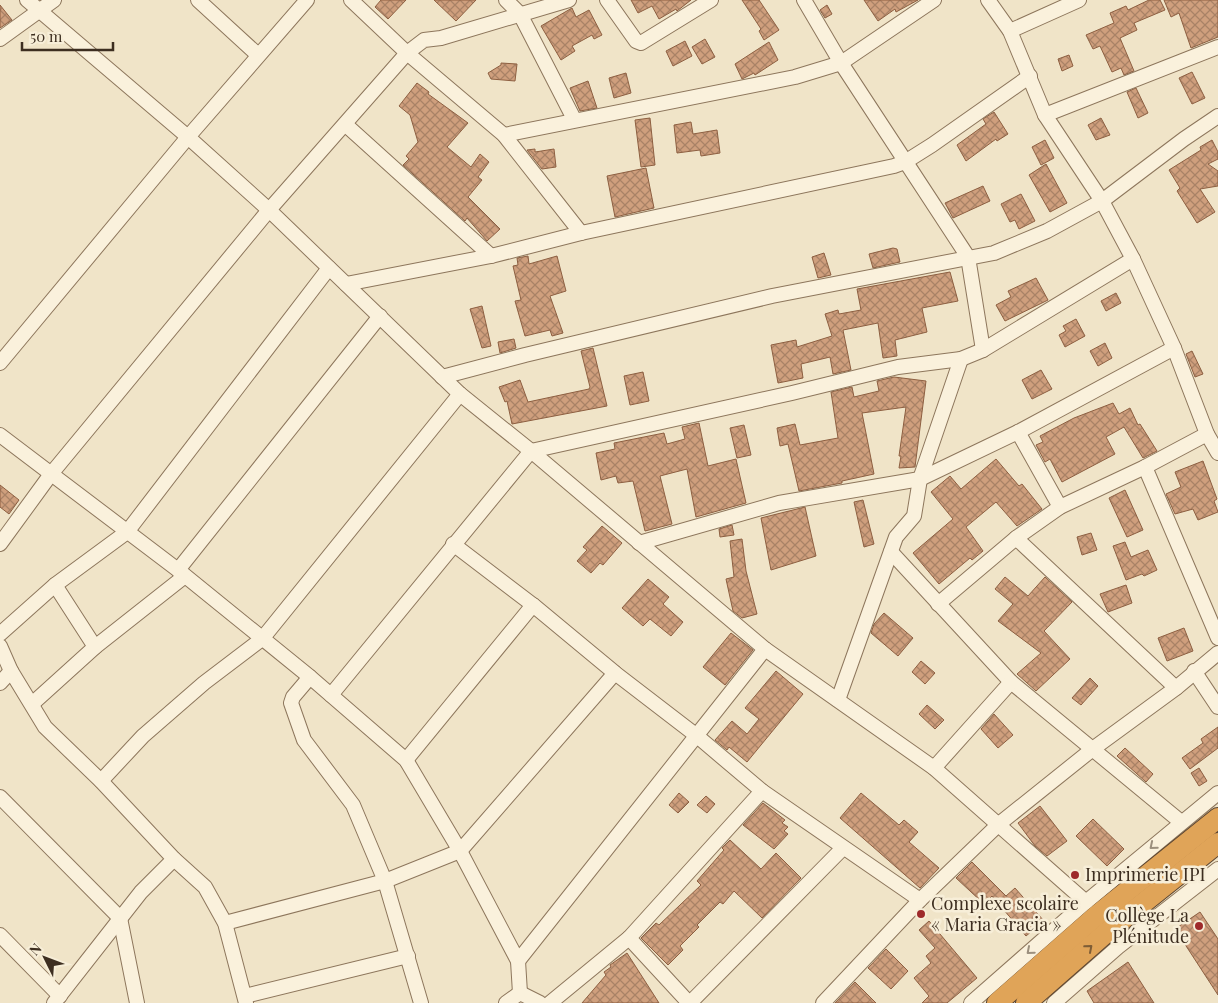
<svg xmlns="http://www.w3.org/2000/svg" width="1218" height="1003" font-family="'Playfair Display',serif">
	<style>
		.building { fill: url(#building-cross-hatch); stroke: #8d5f41 }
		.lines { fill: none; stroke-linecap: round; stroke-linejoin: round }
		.minor-casing { stroke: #8d765c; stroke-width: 16 }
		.highway-casing { stroke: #5b4430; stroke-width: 22 }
		.minor { stroke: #faf1dc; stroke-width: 14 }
		.highway { stroke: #e0a458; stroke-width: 20 }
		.oneway { stroke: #9c907e }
		.oneway2 { stroke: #7e5d36 }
		.poi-dot { fill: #9e2a2b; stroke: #f7eed8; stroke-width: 2 }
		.labels { text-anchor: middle; stroke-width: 5; stroke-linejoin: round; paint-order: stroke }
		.poi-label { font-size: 18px; fill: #3d2e20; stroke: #f7eed8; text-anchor: start }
	</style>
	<defs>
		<pattern id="building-cross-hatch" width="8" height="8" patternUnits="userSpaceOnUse" patternTransform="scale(1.25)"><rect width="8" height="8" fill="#cf9f7d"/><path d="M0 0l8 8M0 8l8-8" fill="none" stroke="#a98266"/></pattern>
	</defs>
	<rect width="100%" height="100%" fill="#f0e4c8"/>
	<!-- building -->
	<g class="building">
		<polygon points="381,0 406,0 388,19 375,7"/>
		<polygon points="434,0 476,0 456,21"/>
		<polygon points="631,0 691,0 677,11 676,9 659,19 652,6 638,13"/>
		<polygon points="742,0 759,0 779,30 764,40 759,31 761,29"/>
		<polygon points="864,0 918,0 896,12 895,9 878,21"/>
		<polygon points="1149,0 1160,0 1165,10 1134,23 1137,30 1120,38 1134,71 1124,75 1121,68 1112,72 1100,46 1093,49 1086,35 1114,23 1110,13 1126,6 1128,10"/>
		<polygon points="1164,0 1218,0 1218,37 1191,48 1179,13 1171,17"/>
		<polygon points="0,5 12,20 0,28"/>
		<polygon points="827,5 832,14 825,18 820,10"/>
		<polygon points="572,8 576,17 589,10 602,35 594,39 592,35 572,46 575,51 561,60 541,26"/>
		<polygon points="705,39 715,57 702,64 692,47"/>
		<polygon points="685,41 692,56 673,66 666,51"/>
		<polygon points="769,42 778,60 755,75 754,73 742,79 735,64"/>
		<polygon points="1069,55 1073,66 1062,71 1058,59"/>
		<polygon points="501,63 517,64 515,81 491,79 488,73 501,65"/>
		<polygon points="1192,72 1205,98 1192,104 1179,78"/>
		<polygon points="626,73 631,93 614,98 609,78"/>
		<polygon points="588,81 597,108 580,111 570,88"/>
		<polygon points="417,83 429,92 428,94 468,123 447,147 471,167 480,154 489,162 478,177 482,180 468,197 500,229 487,241 467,218 465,221 403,165 409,159 406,156 418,142 410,115 399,106"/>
		<polygon points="1136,88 1148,113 1138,118 1127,92"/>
		<polygon points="994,112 1008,134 997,141 996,139 966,161 957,145 986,124 983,119"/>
		<polygon points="650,118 655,165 641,167 635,120"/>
		<polygon points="1101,118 1110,135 1096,140 1088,125"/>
		<polygon points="691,122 693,134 717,130 720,153 701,156 700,150 677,153 674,125"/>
		<polygon points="1045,140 1054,158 1041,165 1032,147"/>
		<polygon points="1212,140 1218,152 1218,159 1208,164 1218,171 1218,186 1200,189 1215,212 1197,223 1177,191 1180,188 1169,170 1201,150 1200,147"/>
		<polygon points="535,149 535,152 554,149 556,167 542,169 527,150"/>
		<polygon points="1046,164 1067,203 1050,212 1029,175"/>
		<polygon points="646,168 654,208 615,217 607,176"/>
		<polygon points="983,186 990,201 953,218 945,203"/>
		<polygon points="1021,194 1035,221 1019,229 1015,220 1010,222 1001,204"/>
		<polygon points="893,248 897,249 900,262 873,268 869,254"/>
		<polygon points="824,253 831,275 818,278 812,257"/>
		<polygon points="528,256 529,264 557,256 566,291 550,296 563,333 552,336 550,330 525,336 515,301 521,300 513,266 518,265 517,258"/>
		<polygon points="950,272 958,301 922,308 927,332 895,340 897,356 883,358 878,323 843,330 851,370 833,374 830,357 801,364 803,378 778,383 771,345 796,340 797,347 832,336 825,314 838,310 839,314 861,310 857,289"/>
		<polygon points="1036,278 1048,300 1005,321 996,305 1011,297 1008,291"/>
		<polygon points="1116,293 1121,303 1106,311 1101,301"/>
		<polygon points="482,306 491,346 482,348 470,309"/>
		<polygon points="1076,319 1085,336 1065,347 1059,335 1066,331 1063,326"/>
		<polygon points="514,339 516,348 500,353 498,342"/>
		<polygon points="1105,343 1112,358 1098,366 1090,351"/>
		<polygon points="593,348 607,406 512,424 507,401 505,402 499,387 520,380 528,402 589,389 590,387 581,351"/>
		<polygon points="1192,351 1203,374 1195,377 1186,354"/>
		<polygon points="1041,370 1052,389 1032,399 1022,380"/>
		<polygon points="643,372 649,401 630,405 624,376"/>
		<polygon points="894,377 926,381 915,467 899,468 901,456 899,456 906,407 862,413 874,474 842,481 842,483 799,491 788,444 780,446 777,428 795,424 800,445 838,438 831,392 852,387 854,397 879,391 877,381"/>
		<polygon points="1113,403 1119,414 1130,408 1138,425 1140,424 1157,451 1143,458 1124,427 1106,437 1115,454 1062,482 1050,459 1045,462 1036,445 1043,442 1040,436 1074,418"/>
		<polygon points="699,423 708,466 736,459 746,503 696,517 687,469 660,476 672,524 645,531 633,481 618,483 616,476 601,480 596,453 615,449 614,443 664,433 667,444 685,439 682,427"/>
		<polygon points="744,425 751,455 737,458 730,428"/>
		<polygon points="996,459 1019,486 1022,484 1042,509 1017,526 996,502 966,527 983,551 972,560 970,558 939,584 913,553 953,519 931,492 950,476 961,489"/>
		<polygon points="1203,461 1217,499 1214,501 1218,512 1198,520 1193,509 1175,514 1166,494 1181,487 1175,472"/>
		<polygon points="0,485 19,500 9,514 0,507"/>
		<polygon points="1125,490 1143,530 1127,537 1109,498"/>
		<polygon points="863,500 874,544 864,547 854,502"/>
		<polygon points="805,507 816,556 771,570 761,518"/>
		<polygon points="732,525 734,535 720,537 719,529"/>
		<polygon points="602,526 622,543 603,565 600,563 591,573 577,561 587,550 583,547"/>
		<polygon points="1091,533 1097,550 1082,555 1077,537"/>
		<polygon points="742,539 746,571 757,614 742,618 733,611 726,579 734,577 730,541"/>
		<polygon points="1125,542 1131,557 1148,550 1157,570 1144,576 1142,574 1126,580 1113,546"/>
		<polygon points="1005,577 1028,596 1045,577 1072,602 1044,631 1070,659 1036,691 1017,674 1041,653 998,621 1013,604 995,589"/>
		<polygon points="648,579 669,597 663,604 683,622 671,636 650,619 643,626 622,608"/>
		<polygon points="1126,585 1132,603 1108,612 1100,594"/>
		<polygon points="884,613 913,638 898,656 871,633 874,624"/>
		<polygon points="1184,628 1193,651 1167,661 1158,638"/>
		<polygon points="731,633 753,650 725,685 703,667"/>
		<polygon points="921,661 935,673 925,684 912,672"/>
		<polygon points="776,671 803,694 747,762 729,747 727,750 715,740 732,721 747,734 759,719 745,708"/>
		<polygon points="1090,678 1098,686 1081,705 1072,698"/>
		<polygon points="927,705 944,720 935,729 919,714"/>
		<polygon points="994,714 1013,735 998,748 981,729"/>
		<polygon points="1218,727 1218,748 1190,769 1182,758 1203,743 1201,739"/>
		<polygon points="1125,748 1153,774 1146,782 1117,756"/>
		<polygon points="1199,768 1207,781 1199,786 1191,773"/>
		<polygon points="679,793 689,802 678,813 669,805"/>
		<polygon points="861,793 899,825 904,820 918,832 909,842 939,868 920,888 840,818"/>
		<polygon points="706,796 715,804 707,813 697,805"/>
		<polygon points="763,803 785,820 782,823 788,827 784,831 788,834 774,849 743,825"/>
		<polygon points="1040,806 1067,841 1047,856 1035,846 1018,823"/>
		<polygon points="1093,819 1124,849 1107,866 1076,836"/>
		<polygon points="730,840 761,869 776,853 801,878 762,918 734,891 723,904 720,902 697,925 699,927 680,946 683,950 668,965 641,938 656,923 659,925 701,885 697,881 724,850 722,848"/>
		<polygon points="972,862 1006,896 1015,888 1044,921 1026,936 992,896 984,904 956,878"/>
		<polygon points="1200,912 1218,939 1218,995 1175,929"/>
		<polygon points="929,921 977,978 947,1003 922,1003 929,996 914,978 931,963 926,956 935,948 919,930"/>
		<polygon points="886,949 908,971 891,989 868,968"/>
		<polygon points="627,953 659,1003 582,1003 606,975 604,972 611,967 610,965"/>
		<polygon points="1128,962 1154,1003 1094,1003 1087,991"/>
		<polygon points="855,982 876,1003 835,1003"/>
	</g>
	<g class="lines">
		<defs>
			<g id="minor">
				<polyline points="27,0 188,137 269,210 460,394 531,451 765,649 934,768 1086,902"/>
				<polyline points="198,0 258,55"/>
				<polyline points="351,0 407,53 504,135 581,233"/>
				<polyline points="506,0 520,14 574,119"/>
				<polyline points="607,0 636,41 641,43 711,0"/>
				<polyline points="804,0 841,63 968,257 983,350"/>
				<polyline points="988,0 1010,31 1045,115 1102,201 1133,259 1174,348 1207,434 1218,453"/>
				<polyline points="1010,31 1079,0"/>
				<polyline points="0,39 54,0"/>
				<polyline points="1045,115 1218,47"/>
				<polyline points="346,125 491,256"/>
				<polyline points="504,135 795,77 841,63 934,0"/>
				<polyline points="346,284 491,256 581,233 894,166 905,162 932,145 1030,76"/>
				<polyline points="0,363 188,137 307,0"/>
				<polyline points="442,377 525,355 772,296 994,253 1047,231 1102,201 1184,139 1218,116"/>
				<polyline points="1018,432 1060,507"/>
				<polyline points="0,435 178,570 310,677 406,760 460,851 518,961 520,993"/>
				<polyline points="1145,467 1218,638"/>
				<polyline points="1016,538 1176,688"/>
				<polyline points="639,543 779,503 920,479 1018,432 1174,348"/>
				<polyline points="0,544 51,474 269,210 407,53 424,40 441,38 569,0"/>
				<polyline points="453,544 533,605 615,673 697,736 762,791 920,900"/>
				<polyline points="891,552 1011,682 1181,822"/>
				<polyline points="178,570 380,316"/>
				<polyline points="55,585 95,647"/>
				<polyline points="938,604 1016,538 1060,507 1145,467 1207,434"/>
				<polyline points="0,634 55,585 127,532 329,268"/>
				<polyline points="0,646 11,671 45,727 101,781 174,859 205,887 225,923 246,1003"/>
				<polyline points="1194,671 1218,707"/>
				<polyline points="310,677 293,697 291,703 304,740 353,805 385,881 421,1003"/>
				<polyline points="0,683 11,671"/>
				<polyline points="331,695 531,451 792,393 898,367 961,359 983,350 1133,259"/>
				<polyline points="838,700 896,537 914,516 920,479 961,359"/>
				<polyline points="32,704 95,647 185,576"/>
				<polyline points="406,760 533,605"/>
				<polyline points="934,768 1011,682"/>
				<polyline points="101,781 143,736 204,683 262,639 460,394"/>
				<polyline points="0,797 120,918 137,1003"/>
				<polyline points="225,923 385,881 460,851 615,673"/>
				<polyline points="0,935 60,996"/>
				<polyline points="629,938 689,1003"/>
				<polyline points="518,961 765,649"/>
				<polyline points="520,993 540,1003"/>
				<polyline points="245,996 408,956"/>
				<polyline points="54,1003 141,892 174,859"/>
				<polyline points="506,1003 520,993"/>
				<polyline points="550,1003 629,938 762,791"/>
				<polyline points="690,1003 843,848"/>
				<polyline points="823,1003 920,900 999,824 1094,748 1176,688 1218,653"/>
				<polyline points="971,1003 1086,902 1218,793"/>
				<polyline points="1054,1003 1118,947 1218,869"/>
			</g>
			<g id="highway">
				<polyline points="997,1003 1096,916 1218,818"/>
				<polyline points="1026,1003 1107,932 1218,843"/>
			</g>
		</defs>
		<!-- minor casing -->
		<use href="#minor" class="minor-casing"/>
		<!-- highway casing -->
		<use href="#highway" class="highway-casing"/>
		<!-- minor -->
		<use href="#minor" class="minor"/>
		<!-- highway -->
		<use href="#highway" class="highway"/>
	</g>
	<!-- one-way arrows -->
	<defs><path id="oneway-chevron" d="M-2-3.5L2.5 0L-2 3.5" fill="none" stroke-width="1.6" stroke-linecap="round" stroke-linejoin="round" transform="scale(1.25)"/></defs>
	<g class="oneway">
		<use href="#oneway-chevron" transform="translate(1153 846) rotate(140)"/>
		<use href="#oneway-chevron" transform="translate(1030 951) rotate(139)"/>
	</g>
	<use class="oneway2" href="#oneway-chevron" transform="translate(1089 948) rotate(-41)"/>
	<!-- markers -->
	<g class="poi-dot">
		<circle cx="1075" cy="875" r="5"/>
		<circle cx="921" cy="914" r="5"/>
		<circle cx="1199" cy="926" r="5"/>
	</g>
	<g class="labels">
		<!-- poi labels -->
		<g class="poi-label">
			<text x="1085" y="881">Imprimerie IPI</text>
			<text x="931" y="910">Complexe scolaire<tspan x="931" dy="21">« Maria Gracia »</tspan></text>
			<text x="1189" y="922" text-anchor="end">Collège La<tspan x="1189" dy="21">Plénitude</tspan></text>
		</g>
	</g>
	<!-- north arrow -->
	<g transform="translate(45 958) rotate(312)" stroke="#f7eed8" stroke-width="4" paint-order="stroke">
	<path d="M0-4L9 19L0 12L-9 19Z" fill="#3d2e20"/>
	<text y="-8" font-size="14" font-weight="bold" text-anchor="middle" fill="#3d2e20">N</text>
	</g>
	<!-- scale -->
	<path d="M22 42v8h91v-8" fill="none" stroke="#3d2e20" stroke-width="2.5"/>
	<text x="30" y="42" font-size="15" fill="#3d2e20" stroke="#f7eed8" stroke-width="4" paint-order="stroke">50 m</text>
</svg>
